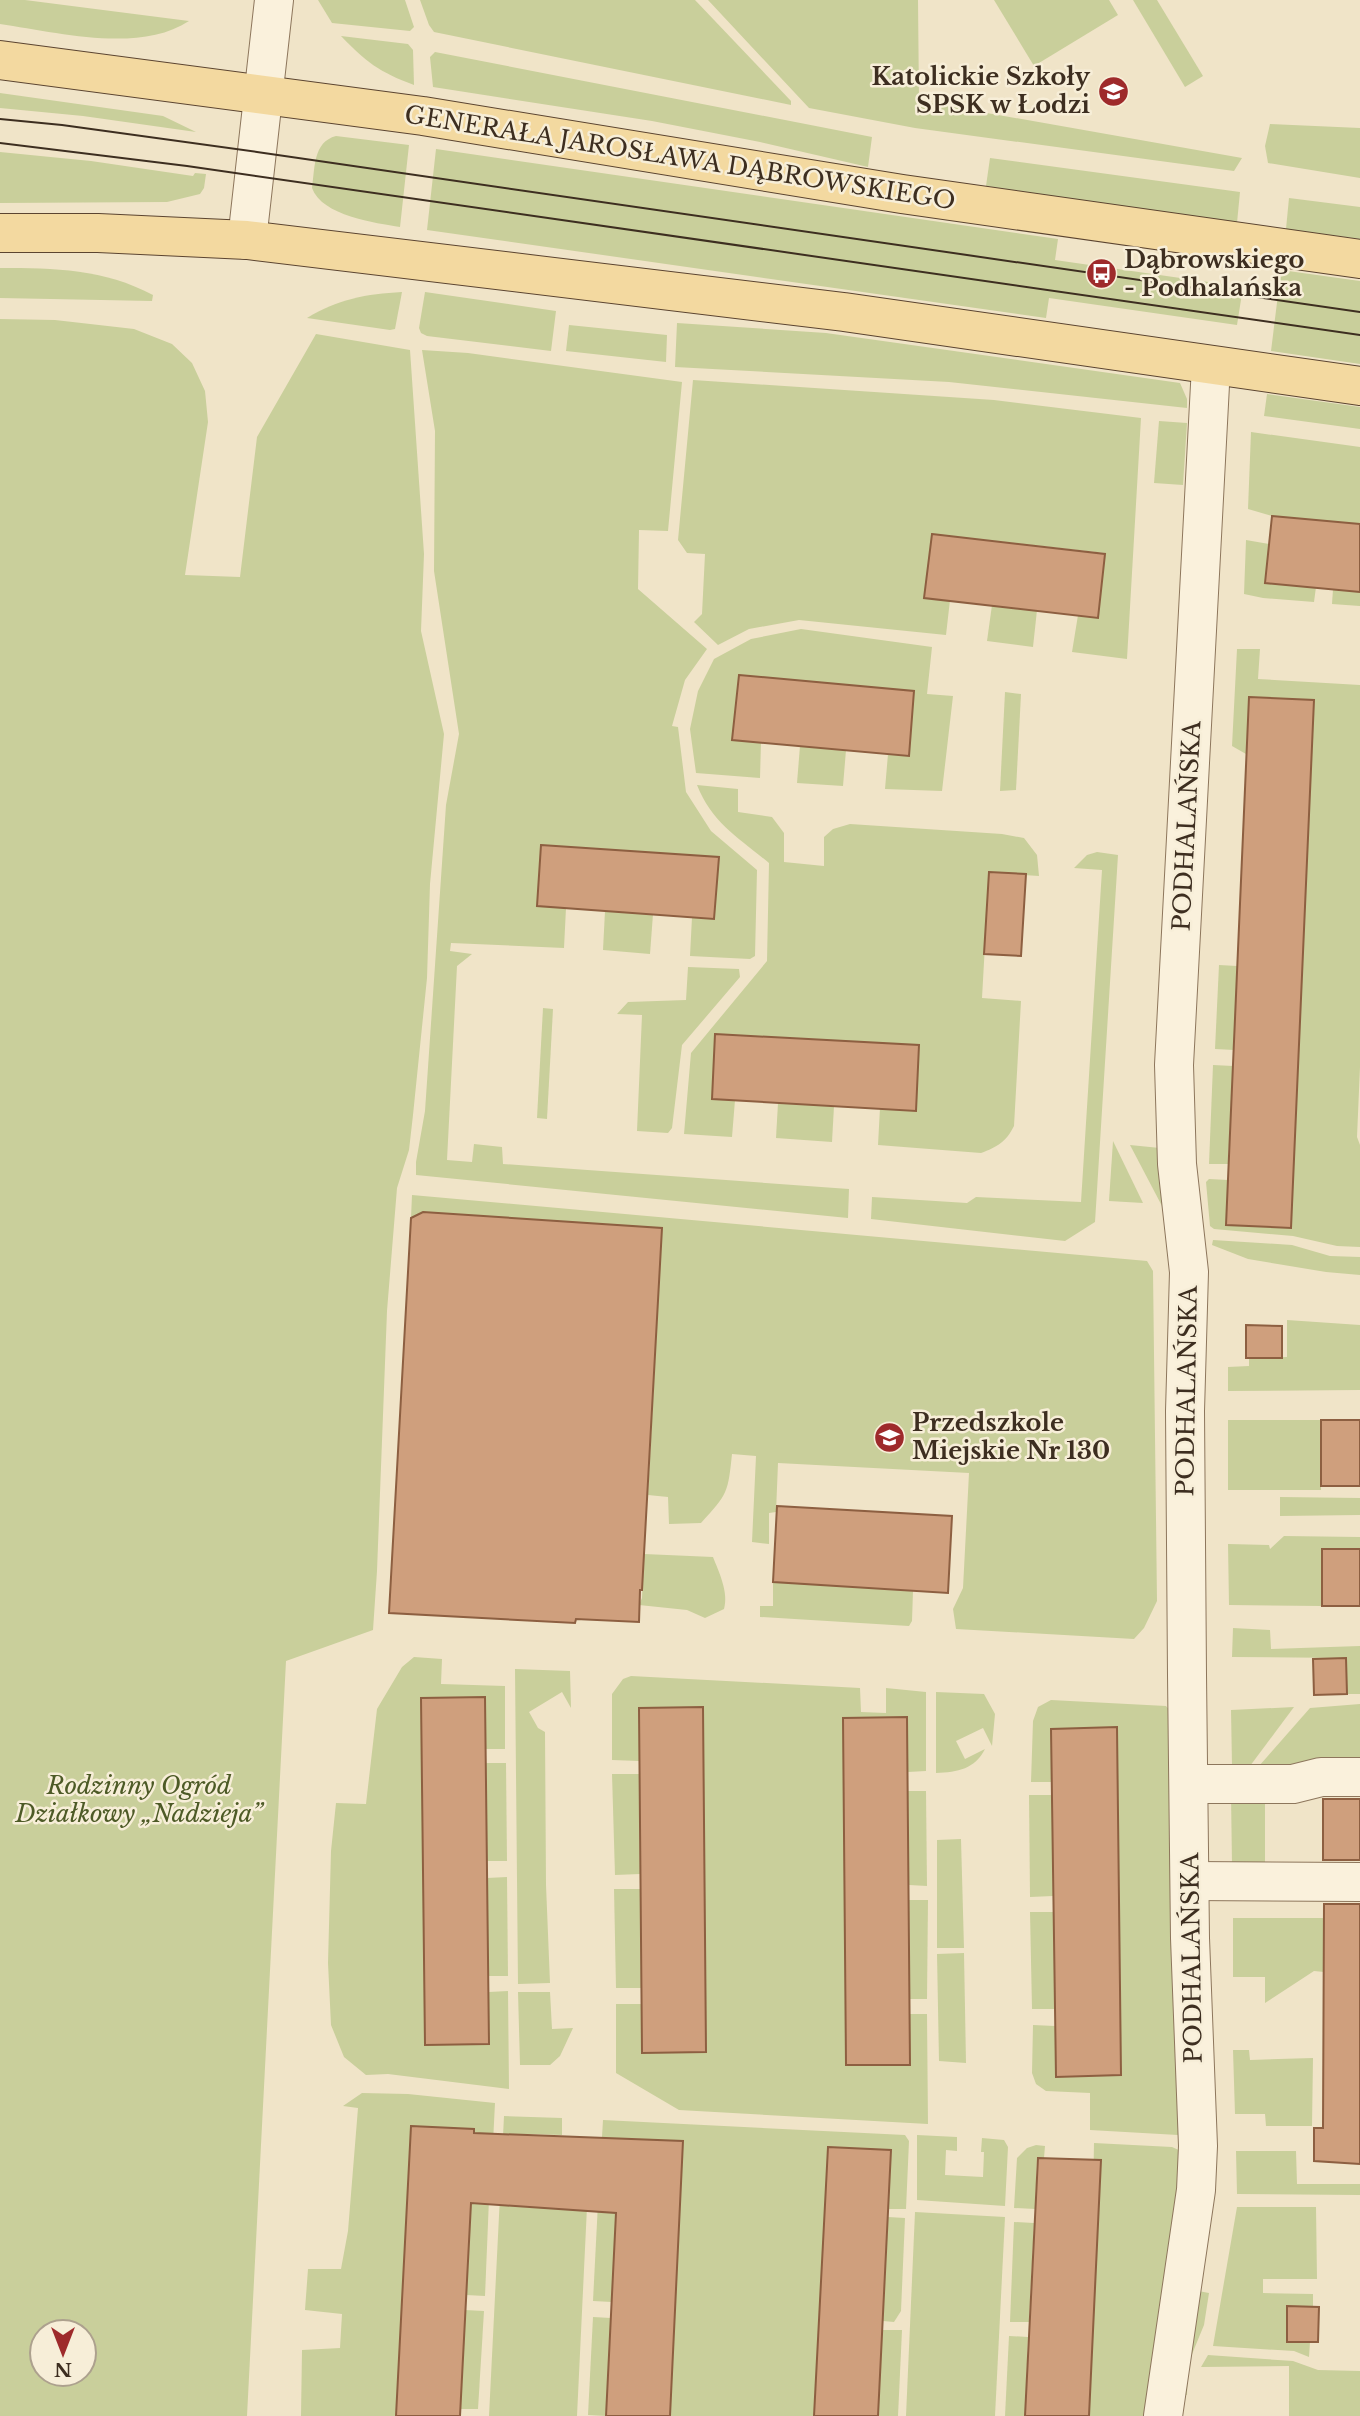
<svg xmlns="http://www.w3.org/2000/svg" width="1360" height="2416" font-family="'Libre Baskerville',serif">
	<style>
		.green { fill: #c9cf9b; fill-rule: evenodd }
		.building { fill: #cf9f7d; stroke: #8d5f41; stroke-width: 2 }
		.lines { fill: none; stroke-linecap: round; stroke-linejoin: round }
		.minor-casing { stroke: #8d765c; stroke-width: 40 }
		.major-casing { stroke: #5b4430; stroke-width: 40 }
		.minor { stroke: #faf1dc; stroke-width: 38 }
		.major { stroke: #f3d9a0; stroke-width: 38 }
		.tram { stroke: #3d2e20; stroke-width: 2 }
		.labels { text-anchor: middle; stroke-width: 5; stroke-linejoin: round; paint-order: stroke }
		.poi-label { font-size: 24px; font-weight: bold; fill: #3d2e20; stroke: #f7eed8; text-anchor: start }
		.street-label { font-size: 24px; fill: #3d2e20; stroke: #f7eed8 }
		.park-label { font-size: 24px; font-style: italic; fill: #4d5a26; stroke: #f7eed8 }
	</style>
	<rect width="100%" height="100%" fill="#f0e4c8"/>
	<!-- green -->
	<g class="green">
		<path d="M 0,0 L 25,0 L 189,21 C 139,54 56,32 0,24 Z"/>
		<polygon points="318,0 405,0 414,27 410,31 332,23"/>
		<polygon points="420,0 695,0 791,101 791,105 434,32 429,25"/>
		<polygon points="708,0 918,0 919,101 1242,158 1234,171 915,128 809,108"/>
		<polygon points="994,0 1109,0 1118,15 1034,66"/>
		<polygon points="1133,0 1157,0 1203,76 1185,87"/>
		<path d="M 341,36 L 408,44 L 413,50 L 414,85 C 379,72 366,62 341,36 Z"/>
		<polygon points="435,52 872,137 868,167 760,142 652,121 433,87 430,57"/>
		<polygon points="0,93 163,116 196,132 83,116 0,108"/>
		<polygon points="1270,124 1360,128 1360,178 1268,163 1265,146"/>
		<path d="M 336,136 L 409,145 L 400,227 C 376,223 322,216 312,188 C 315,168 313,142 336,136 Z"/>
		<polygon points="436,149 1058,239 1055,260 1243,287 1237,325 1049,298 1046,318 427,230"/>
		<polygon points="0,152 91,161 193,176 195,173 206,174 204,188 200,194 167,202 0,203"/>
		<polygon points="990,158 1240,192 1237,223 986,186"/>
		<polygon points="1289,198 1360,207 1360,239 1286,229"/>
		<path d="M 0,268 C 55,268 104,269 153,295 L 152,301 L 0,298 Z"/>
		<polygon points="1281,270 1360,281 1360,364 1271,351"/>
		<path d="M 402,292 L 395,329 L 390,330 L 307,318 C 338,299 366,294 402,292 Z"/>
		<polygon points="425,292 556,311 551,351 427,336 421,333 419,328"/>
		<path d="M 0,319 L 55,320 L 134,329 L 172,344 L 192,363 L 205,391 L 208,422 L 185,575 L 240,577 L 257,437 L 316,334 L 410,350 L 424,554 L 421,631 L 444,734 L 430,884 L 427,978 L 413,1115 L 409,1150 L 397,1188 L 387,1311 L 377,1571 L 373,1630 L 286,1661 L 247,2416 L 0,2416 ZM 42,2332 L 84,2332 L 84,2374 L 42,2374 Z"/>
		<polygon points="677,323 826,333 1180,383 1187,399 1187,408 949,382 675,367"/>
		<polygon points="569,325 667,335 666,362 566,351"/>
		<polygon points="422,350 468,353 682,382 668,531 639,530 638,589 707,649 685,680 672,726 678,727 686,792 711,831 757,870 755,956 750,959 690,956 692,917 714,918 718,857 542,845 537,906 566,908 564,948 451,943 450,951 472,954 457,966 447,1160 472,1162 474,1144 502,1147 503,1164 849,1189 848,1218 416,1175 416,1162 425,1111 446,805 459,734 434,571 435,431"/>
		<polygon points="693,380 994,400 1141,418 1127,659 1072,652 1078,615 1098,617 1105,553 932,534 924,597 950,600 946,635 799,620 749,629 718,645 694,622 702,614 705,554 687,553 678,540"/>
		<polygon points="1267,394 1360,407 1360,429 1264,416"/>
		<polygon points="1159,421 1187,423 1183,485 1154,483"/>
		<polygon points="1251,432 1360,447 1360,524 1272,516 1248,509"/>
		<polygon points="1246,540 1269,544 1266,583 1316,587 1314,602 1263,598 1244,594"/>
		<polygon points="1333,589 1360,592 1360,606 1332,604"/>
		<polygon points="992,605 1037,610 1033,647 987,641"/>
		<polygon points="801,629 932,647 927,694 953,696 942,791 885,789 888,754 909,755 914,691 739,675 733,739 761,742 760,778 696,773 690,729 698,691 714,659 751,639"/>
		<polygon points="1237,649 1260,649 1258,679 1360,685 1360,1067 1357,1137 1360,1145 1360,1247 1337,1246 1293,1236 1214,1229 1210,1226 1206,1182 1209,1179 1228,1180 1226,1225 1291,1227 1314,701 1249,698 1246,754 1232,746"/>
		<polygon points="1005,692 1021,694 1016,790 1000,791"/>
		<polygon points="800,746 846,750 843,786 797,783"/>
		<path d="M 697,785 L 738,789 L 738,812 L 772,817 L 784,833 L 784,862 L 824,866 L 824,837 L 833,829 L 850,824 L 1002,834 L 1024,838 L 1037,855 L 1039,876 L 989,873 L 982,998 L 1021,1001 L 1014,1126 C 1006,1142 997,1147 981,1153 L 878,1145 L 880,1108 L 916,1110 L 919,1045 L 716,1034 L 712,1098 L 735,1100 L 732,1137 L 684,1134 L 691,1053 L 767,961 L 769,863 C 739,838 712,823 697,785 Z"/>
		<polygon points="1097,852 1118,855 1095,1222 1065,1241 871,1219 872,1197 967,1203 976,1197 1081,1202 1102,870 1074,868 1087,855"/>
		<polygon points="605,911 653,914 650,954 603,950"/>
		<polygon points="1219,965 1237,966 1234,1050 1215,1049"/>
		<polygon points="688,967 739,969 740,977 682,1045 672,1128 668,1133 637,1131 642,1015 617,1014 628,1002 686,1000"/>
		<polygon points="543,1008 553,1009 547,1119 537,1118"/>
		<polygon points="1213,1065 1233,1066 1228,1164 1209,1164"/>
		<polygon points="778,1103 834,1106 832,1142 776,1138"/>
		<polygon points="1113,1141 1143,1203 1109,1201"/>
		<polygon points="1130,1145 1160,1148 1162,1206"/>
		<path d="M 412,1195 L 1147,1261 L 1153,1271 L 1157,1601 L 1144,1628 L 1134,1639 L 956,1629 L 953,1609 L 963,1588 L 969,1473 L 778,1463 L 776,1512 L 769,1513 L 769,1544 L 752,1542 L 756,1456 L 732,1454 C 728,1492 728,1494 701,1523 L 669,1524 L 668,1497 L 648,1495 L 662,1228 L 424,1212 L 411,1218 Z"/>
		<polygon points="1213,1240 1292,1245 1330,1256 1360,1257 1360,1275 1326,1272 1248,1259 1212,1245"/>
		<polygon points="1287,1320 1360,1325 1360,1390 1228,1391 1228,1367 1249,1366 1249,1358 1287,1357"/>
		<rect x="1228" y="1420" width="93" height="70"/>
		<polygon points="1280,1497 1360,1498 1360,1515 1280,1516"/>
		<polygon points="1284,1536 1360,1537 1360,1549 1322,1549 1322,1606 1229,1605 1228,1544 1269,1545 1270,1549"/>
		<path d="M 644,1554 L 713,1557 C 719,1572 729,1593 724,1609 L 705,1618 L 687,1610 L 639,1605 L 642,1598 Z"/>
		<polygon points="773,1582 913,1591 912,1621 909,1626 760,1617 760,1606 773,1606"/>
		<polygon points="1233,1628 1270,1630 1271,1649 1360,1646 1360,1694 1347,1694 1345,1658 1232,1657"/>
		<polygon points="414,1657 442,1659 441,1684 505,1686 505,1749 486,1749 485,1697 421,1698 425,2045 489,2044 489,1992 508,1991 509,2089 388,2074 366,2075 344,2057 331,2025 328,1963 331,1851 336,1803 366,1804 377,1709 402,1667"/>
		<polygon points="515,1669 570,1671 571,1708 562,1692 529,1712 538,1728 545,1732 546,1885 550,1983 518,1984"/>
		<polygon points="631,1676 860,1688 861,1712 886,1713 886,1688 926,1692 926,1771 908,1772 907,1717 843,1718 846,2065 910,2065 910,2014 927,2014 928,2124 679,2110 616,2073 616,2004 641,2004 642,2053 706,2052 703,1707 639,1708 639,1761 612,1760 612,1694 623,1679"/>
		<path d="M 936,1692 L 984,1694 L 995,1714 L 992,1746 L 983,1728 L 956,1741 L 965,1759 L 985,1749 C 975,1769 958,1772 936,1773 Z"/>
		<polygon points="1051,1700 1166,1706 1175,1717 1182,2124 1178,2135 1090,2130 1090,2093 1046,2091 1036,2084 1032,2073 1033,2025 1055,2026 1056,2077 1121,2075 1116,1728 1052,1729 1052,1782 1031,1782 1033,1721 1038,1707"/>
		<polygon points="1360,1704 1360,1765 1259,1766 1310,1708"/>
		<polygon points="1294,1707 1250,1766 1232,1766 1231,1710"/>
		<polygon points="486,1763 506,1763 507,1861 487,1861"/>
		<polygon points="612,1774 639,1774 640,1874 615,1875"/>
		<polygon points="908,1791 926,1791 927,1886 909,1885"/>
		<polygon points="1029,1795 1052,1795 1053,1896 1030,1897"/>
		<polygon points="1231,1795 1265,1795 1265,1865 1232,1865"/>
		<polygon points="961,1839 964,1948 937,1948 937,1840"/>
		<polygon points="507,1877 508,1976 488,1976 487,1878"/>
		<polygon points="614,1889 641,1889 641,1988 616,1988"/>
		<polygon points="909,1900 928,1900 927,1999 910,1999"/>
		<polygon points="1030,1912 1054,1912 1055,2009 1032,2009"/>
		<polygon points="1233,1918 1324,1918 1324,1972 1314,1971 1265,2003 1265,1977 1233,1977"/>
		<polygon points="964,1953 966,2063 939,2061 937,1954"/>
		<polygon points="518,1992 550,1992 552,2029 573,2028 560,2056 550,2065 520,2065"/>
		<polygon points="1233,2050 1249,2050 1250,2060 1313,2058 1312,2126 1266,2126 1265,2114 1235,2114"/>
		<polygon points="362,2093 408,2094 495,2103 491,2182 411,2127 396,2416 301,2416 302,2350 340,2348 342,2314 305,2310 308,2269 341,2269 348,2231 358,2108 343,2106"/>
		<polygon points="504,2116 562,2118 562,2135 527,2134 523,2207 562,2209 564,2183 588,2186 577,2416 489,2416"/>
		<polygon points="603,2120 905,2135 909,2141 906,2209 888,2209 891,2150 828,2147 814,2416 670,2416 683,2141 620,2138 617,2188 599,2187"/>
		<polygon points="917,2135 957,2137 957,2151 946,2150 945,2175 983,2177 984,2152 981,2152 982,2138 1004,2140 1008,2147 1005,2206 917,2200"/>
		<polygon points="1094,2143 1172,2147 1181,2151 1182,2196 1149,2416 1089,2416"/>
		<polygon points="1036,2145 1045,2146 1044,2158 1037,2158 1035,2209 1014,2208 1017,2158 1027,2148"/>
		<polygon points="1236,2151 1296,2151 1297,2184 1360,2184 1360,2195 1237,2194"/>
		<polygon points="471,2197 489,2199 485,2296 466,2295"/>
		<polygon points="598,2203 616,2204 612,2302 593,2301"/>
		<polygon points="1237,2207 1316,2207 1317,2279 1263,2279 1263,2293 1313,2294 1313,2306 1287,2306 1287,2342 1310,2342 1309,2357 1294,2351 1213,2346"/>
		<polygon points="915,2212 1005,2217 995,2416 906,2416"/>
		<polygon points="888,2217 905,2218 901,2311 894,2322 883,2321"/>
		<polygon points="1014,2222 1034,2223 1029,2322 1010,2322"/>
		<polygon points="1193,2290 1209,2293 1204,2325 1188,2364 1187,2395 1183,2395"/>
		<polygon points="465,2310 484,2311 478,2409 460,2409"/>
		<polygon points="593,2317 611,2318 606,2416 588,2415"/>
		<polygon points="882,2330 902,2330 898,2416 878,2416"/>
		<polygon points="1009,2336 1028,2337 1025,2416 1005,2416"/>
		<polygon points="1208,2355 1293,2361 1318,2370 1360,2371 1360,2416 1289,2416 1289,2366 1201,2367"/>
	</g>
	<!-- building -->
	<g class="building">
		<polygon points="1272,516 1360,524 1360,592 1265,583"/>
		<polygon points="932,534 1105,554 1098,618 924,598"/>
		<polygon points="739,675 914,691 909,756 732,740"/>
		<polygon points="1249,697 1314,700 1291,1228 1226,1225"/>
		<polygon points="541,845 719,857 714,919 537,906"/>
		<polygon points="989,872 1026,874 1021,956 984,954"/>
		<polygon points="715,1034 919,1045 916,1111 712,1099"/>
		<polygon points="423,1212 662,1228 642,1590 640,1590 639,1622 576,1619 575,1623 389,1613 411,1218"/>
		<polygon points="1246,1325 1282,1326 1282,1358 1246,1358"/>
		<rect x="1321" y="1420" width="39" height="66"/>
		<polygon points="777,1506 952,1516 948,1593 773,1582"/>
		<rect x="1322" y="1549" width="38" height="57"/>
		<polygon points="1346,1658 1347,1694 1314,1695 1313,1659"/>
		<polygon points="485,1697 489,2044 425,2045 421,1698"/>
		<polygon points="703,1707 706,2052 642,2053 639,1708"/>
		<polygon points="907,1717 910,2065 846,2065 843,1718"/>
		<polygon points="1117,1727 1121,2075 1056,2077 1051,1729"/>
		<rect x="1323" y="1799" width="37" height="61"/>
		<polygon points="1324,1904 1360,1904 1360,2164 1314,2161 1314,2128 1323,2128"/>
		<polygon points="411,2126 474,2129 474,2133 683,2141 670,2416 606,2416 616,2213 471,2203 460,2416 396,2416"/>
		<polygon points="828,2147 891,2150 878,2416 814,2416"/>
		<polygon points="1038,2158 1101,2160 1089,2416 1025,2416"/>
		<polygon points="1287,2306 1319,2307 1318,2342 1287,2342"/>
	</g>
	<g class="lines">
		<defs>
			<g id="minor">
				<polyline points="247,240 274,0"/>
				<polyline points="1190,1784 1293,1784 1321,1777 1360,1777"/>
				<polyline points="1190,1881 1360,1882"/>
				<polyline points="1163,2416 1196,2190 1198,2146 1190,1938 1187,1675 1185,1411 1189,1272 1177,1164 1174,1065 1211,366"/>
			</g>
			<g id="major">
				<polyline points="0,60 423,116 902,194 1360,259"/>
				<polyline points="0,233 98,233 247,240 844,312 1360,386"/>
			</g>
		</defs>
		<!-- minor casing -->
		<use href="#minor" class="minor-casing"/>
		<!-- major casing -->
		<use href="#major" class="major-casing"/>
		<!-- minor -->
		<use href="#minor" class="minor"/>
		<!-- major -->
		<use href="#major" class="major"/>
		<!-- tram -->
		<g class="tram">
			<polyline points="0,119 62,125 257,152 1360,312"/>
			<polyline points="0,143 187,166 1360,335"/>
		</g>
	</g>
	<!-- icons -->
	<defs>
		<symbol id="school-disc" viewBox="-11 -11 22 22"><circle r="9.5" fill="#9e2a2b" stroke="#f7eed8"/><path d="M0-5L7-2L0 1L-7-2ZM-4 1L0 2.5L4 1V4Q0 6-4 4Z" fill="#fff"/></symbol>
		<symbol id="bus-disc" viewBox="-11 -11 22 22"><circle r="9.5" fill="#9e2a2b" stroke="#f7eed8"/><path d="M-5-6H5V4H4V6H2V4H-2V6H-4V4H-5ZM-3.5-4V0h7V-4ZM-3.5 1.2v1.5H-2V1.2ZM2 1.2v1.5H3.5V1.2Z" fill="#fff"/></symbol>
	</defs>
	<g fill-rule="evenodd">
		<use href="#school-disc" x="1096" y="74" width="35" height="35"/>
		<use href="#bus-disc" x="1084" y="256" width="35" height="35"/>
		<use href="#school-disc" x="872" y="1420" width="35" height="35"/>
	</g>
	<g class="labels">
		<!-- poi labels -->
		<g class="poi-label">
			<text x="1090" y="85" text-anchor="end">Katolickie Szkoły<tspan x="1090" dy="28">SPSK w Łodzi</tspan></text>
			<text x="1124" y="268">Dąbrowskiego<tspan x="1124" dy="28">- Podhalańska</tspan></text>
			<text x="912" y="1431">Przedszkole<tspan x="912" dy="28">Miejskie Nr 130</tspan></text>
		</g>
		<!-- street labels -->
		<g class="street-label">
			<text transform="translate(680 158) rotate(9)" y="8">GENERAŁA JAROSŁAWA DĄBROWSKIEGO</text>
			<text transform="translate(1187 826) rotate(-87)" y="8">PODHALAŃSKA</text>
			<text transform="translate(1187 1391) rotate(-89)" y="8">PODHALAŃSKA</text>
			<text transform="translate(1192 1958) rotate(-91)" y="8">PODHALAŃSKA</text>
		</g>
		<!-- park labels -->
		<g class="park-label">
			<text x="139" y="1794">Rodzinny Ogród<tspan x="139" dy="28">Działkowy „Nadzieja”</tspan></text>
		</g>
	</g>
	<!-- north arrow -->
	<g transform="translate(63 2353) rotate(180)"><circle r="33" fill="#f7eed8" stroke="#ada18e" stroke-width="2"/>
	<path d="M0-5L12 26L0 18L-12 26Z" fill="#9e2a2b"/>
	<text y="-10" font-size="19" font-weight="bold" text-anchor="middle" fill="#3d2e20">N</text>
	</g>
</svg>
